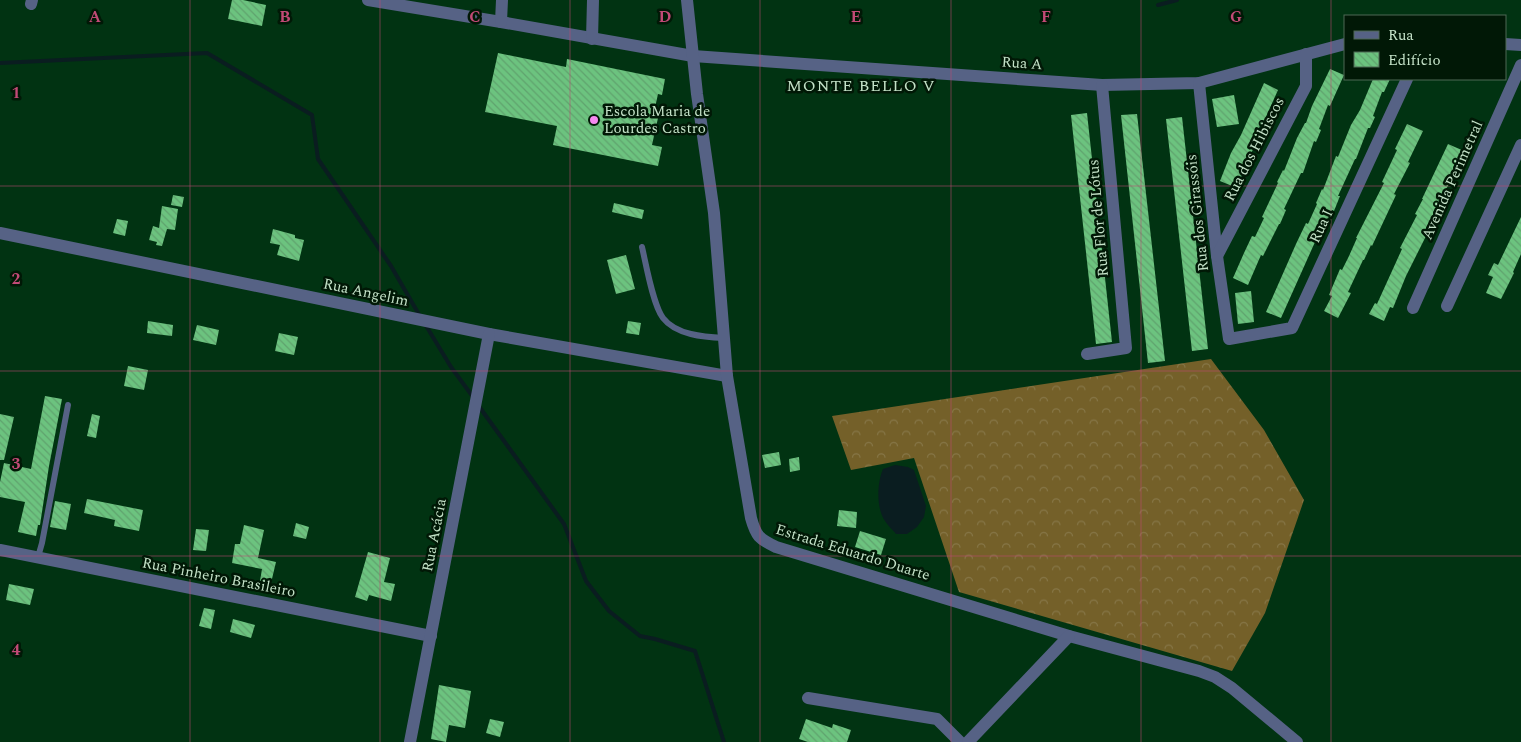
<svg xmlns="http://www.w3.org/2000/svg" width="1521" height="742" font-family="Spectral,serif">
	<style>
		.forest { fill: url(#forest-crowns) }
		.water { fill: #0a1d20 }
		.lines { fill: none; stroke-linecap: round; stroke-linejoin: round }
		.stream { stroke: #0a1d20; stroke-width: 4 }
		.building { fill: url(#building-back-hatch) }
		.service { stroke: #566285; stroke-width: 6 }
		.minor { stroke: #566285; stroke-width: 12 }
		.tertiary { stroke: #566285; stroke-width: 12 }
		.grid { fill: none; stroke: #c24a76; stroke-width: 1; stroke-opacity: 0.55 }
		.poi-dot { fill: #f589ef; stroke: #011806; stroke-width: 2 }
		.labels { text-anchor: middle; stroke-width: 5; stroke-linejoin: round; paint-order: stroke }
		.street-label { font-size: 15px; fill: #c4e2c8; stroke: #011806 }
		.poi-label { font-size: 15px; fill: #c4e2c8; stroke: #011806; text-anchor: start }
		.neighbourhood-label { font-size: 16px; letter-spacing: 1px; fill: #c4e2c8; stroke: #011806 }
		.grid-label { font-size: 16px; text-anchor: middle; font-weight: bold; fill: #c24a76; stroke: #011806; stroke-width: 5; stroke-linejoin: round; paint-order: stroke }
	</style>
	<defs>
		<pattern id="forest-crowns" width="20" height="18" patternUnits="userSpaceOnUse" patternTransform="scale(1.25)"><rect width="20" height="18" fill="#746029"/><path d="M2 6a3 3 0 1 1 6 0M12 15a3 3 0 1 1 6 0" fill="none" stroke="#867647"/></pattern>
		<pattern id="building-back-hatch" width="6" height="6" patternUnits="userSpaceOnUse" patternTransform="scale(1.25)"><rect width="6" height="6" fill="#6cc37f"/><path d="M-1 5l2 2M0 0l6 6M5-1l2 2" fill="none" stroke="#60a36e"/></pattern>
	</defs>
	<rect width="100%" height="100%" fill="#013312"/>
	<!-- forest -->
	<polygon class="forest" points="1211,359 1264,430 1304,500 1265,613 1232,671 959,592 914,458 851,470 832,416"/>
	<!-- water -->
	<path class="water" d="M 895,465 L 908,467 L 914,470 L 926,506 L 924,517 L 917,527 L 907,534 L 896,534 C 893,530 888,526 885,521 C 876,508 877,483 883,469 Z"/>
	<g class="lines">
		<!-- stream -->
		<g class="stream">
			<polyline points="1158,5 1177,0"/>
			<polyline points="0,63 207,53 312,115 318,159 391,266 421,318"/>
			<polyline points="425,324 451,367 473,397"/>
			<polyline points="478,405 564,524 586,581 609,611 640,636 655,639 695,651 724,742"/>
		</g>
	</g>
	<!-- building -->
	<g class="building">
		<polygon points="232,0 243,0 266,5 262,26 228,19"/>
		<polygon points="498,53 566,67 567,59 665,79 662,95 658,94 653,117 658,118 652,145 662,147 658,166 553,145 557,126 485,112"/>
		<polygon points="1330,69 1344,75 1330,106 1328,105 1319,129 1321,130 1316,142 1314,141 1303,173 1301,173 1284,209 1286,210 1280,224 1279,224 1263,256 1261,255 1248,285 1233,278 1244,253 1252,236 1255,237 1264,218 1262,217 1278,183 1277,182 1283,170 1284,171 1297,138 1305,123 1306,123 1312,106"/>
		<polygon points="1373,79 1390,79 1384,92 1382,92 1373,116 1375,117 1370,128 1368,128 1356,159 1355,159 1338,196 1340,196 1334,211 1332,210 1317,243 1315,242 1281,318 1266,312 1296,244 1306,223 1308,224 1317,204 1316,203 1322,189 1323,190 1336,156 1338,157 1351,125 1360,110"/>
		<polygon points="1264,83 1278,90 1264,121 1262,120 1253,144 1255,145 1250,156 1249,156 1237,188 1220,181 1231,153 1241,135"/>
		<polygon points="1234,95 1239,124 1217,127 1212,99"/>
		<polygon points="1087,113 1112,342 1096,344 1071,115"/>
		<polygon points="1137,114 1165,361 1148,363 1121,115"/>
		<polygon points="1182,117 1208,349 1192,351 1166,119"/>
		<polygon points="1407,124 1423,131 1408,162 1410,163 1394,194 1396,195 1372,246 1371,245 1364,260 1363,260 1348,292 1351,293 1338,318 1324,311 1332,296 1329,295 1340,269 1342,270 1349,256 1357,238 1356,238 1384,183 1382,182 1397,150 1395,149"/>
		<polygon points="1448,144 1464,151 1451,180 1435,210 1436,210 1426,228 1429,230 1406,276 1393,308 1390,307 1384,321 1369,314 1375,303 1377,304 1402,249 1400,248 1417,215 1415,214 1423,199 1422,199"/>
		<polygon points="173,195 184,197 182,207 171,205"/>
		<polygon points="614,203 644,210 642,219 612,212"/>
		<polygon points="162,206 178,209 175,230 167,229 162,246 156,245 157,242 149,240 153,226 159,228"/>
		<polygon points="1521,217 1521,254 1513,272 1514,273 1501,299 1486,293 1493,277 1488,275 1494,263 1498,265"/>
		<polygon points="117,219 128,221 125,236 113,233"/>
		<polygon points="273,229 295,235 295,238 304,240 299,261 277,255 280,245 270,243"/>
		<polygon points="626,255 635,289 616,294 607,260"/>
		<polygon points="1251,291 1254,322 1238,324 1235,293"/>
		<polygon points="148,321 173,325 172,336 147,333"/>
		<polygon points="628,321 641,323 639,335 626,333"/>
		<polygon points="197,325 219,330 216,345 193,340"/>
		<polygon points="279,333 298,337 294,355 275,351"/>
		<polygon points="128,366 148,370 144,390 124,386"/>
		<polygon points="45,396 62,399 49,466 40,525 38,525 36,536 18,532 25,502 0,497 0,482 4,463 31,469"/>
		<polygon points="0,414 14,417 4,460 0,460"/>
		<polygon points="92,414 100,416 96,438 87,436"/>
		<polygon points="779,452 781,465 765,468 762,455"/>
		<polygon points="799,457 800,470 790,472 789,459"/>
		<polygon points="87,499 143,510 139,531 114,526 115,520 84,513"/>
		<polygon points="55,501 71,504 66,530 50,527"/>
		<polygon points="839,510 857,512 856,528 837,526"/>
		<polygon points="296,523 309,527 306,539 293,536"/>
		<polygon points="244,525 264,530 258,558 276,562 271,583 260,581 262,569 232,563 235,544 240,544"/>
		<polygon points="196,529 209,530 206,551 193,550"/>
		<polygon points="860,531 886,539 881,555 855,547"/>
		<polygon points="368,552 390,558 384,582 395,584 391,601 369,595 367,601 355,597"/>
		<polygon points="9,584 34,589 30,605 6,600"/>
		<polygon points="204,608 215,610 211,629 199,626"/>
		<polygon points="233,619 255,625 251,638 230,632"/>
		<polygon points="439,685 471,691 465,728 449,725 446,742 431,739"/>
		<polygon points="490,719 504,722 500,737 486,733"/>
		<polygon points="806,719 832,728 833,724 851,730 847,742 808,742 799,739"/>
	</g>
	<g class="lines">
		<!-- service -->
		<g class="service">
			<path d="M 642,247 C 646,264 653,305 663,318 C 676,335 704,337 724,338"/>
			<polyline points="38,557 42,543 68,405"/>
		</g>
		<!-- minor -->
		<g class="minor">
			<polyline points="368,0 501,22 693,56 1102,85 1199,83 1345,44"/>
			<polyline points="31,4 32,0"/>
			<polyline points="501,22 502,0"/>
			<polyline points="592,39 593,0"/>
			<polyline points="1505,44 1521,45"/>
			<polyline points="1199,83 1217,256 1229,339 1292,328 1407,79"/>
			<polyline points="0,233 489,334 727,376"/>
			<polyline points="1217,256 1306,86 1306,54"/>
			<polyline points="1447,306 1521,145"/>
			<polyline points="1413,308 1521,65"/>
			<polyline points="1087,354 1126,348 1102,85"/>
			<polyline points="0,550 431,636"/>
			<polyline points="808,698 937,719 960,742"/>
			<polyline points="410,742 489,334"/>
		</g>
		<!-- tertiary -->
		<g class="tertiary">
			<path d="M 687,0 L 697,94 L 714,213 L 727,376 L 751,518 C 756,536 759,539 776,547 L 1069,636 L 1199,671 L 1215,677 L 1232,688 L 1297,742"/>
			<polyline points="968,742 1069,636"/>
		</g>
	</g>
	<!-- grid -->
	<path class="grid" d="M 190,0 L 190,742M 380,0 L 380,742M 570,0 L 570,742M 760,0 L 760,742M 951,0 L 951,742M 1141,0 L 1141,742M 1331,0 L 1331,742M 0,186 L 1521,186M 0,371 L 1521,371M 0,556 L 1521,556"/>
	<!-- markers -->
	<circle class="poi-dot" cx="594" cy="120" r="5"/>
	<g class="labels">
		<!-- street labels -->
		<g class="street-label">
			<text transform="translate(1022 63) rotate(4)" y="5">Rua A</text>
			<text transform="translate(1254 149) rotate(-63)" y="5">Rua dos Hibiscos</text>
			<text transform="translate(1452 180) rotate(-66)" y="5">Avenida Perimetral</text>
			<text transform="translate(1197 213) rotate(-96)" y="5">Rua dos Girassóis</text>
			<text transform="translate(1098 218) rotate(-95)" y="5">Rua Flor de Lótus</text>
			<text transform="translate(1321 226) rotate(-65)" y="5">Rua I</text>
			<text transform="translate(366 292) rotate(12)" y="5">Rua Angelim</text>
			<text transform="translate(434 535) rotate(-79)" y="5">Rua Acácia</text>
			<text transform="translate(853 552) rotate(17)" y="5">Estrada Eduardo Duarte</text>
			<text transform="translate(219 577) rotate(11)" y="5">Rua Pinheiro Brasileiro</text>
		</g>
		<!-- poi labels -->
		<g class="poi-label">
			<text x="604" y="116">Escola Maria de<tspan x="604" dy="17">Lourdes Castro</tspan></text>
		</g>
		<!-- neighbourhood labels -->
		<g class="neighbourhood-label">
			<text x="861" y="91">MONTE BELLO V</text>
		</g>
	</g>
	<g class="grid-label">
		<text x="95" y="22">A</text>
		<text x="285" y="22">B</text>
		<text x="475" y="22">C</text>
		<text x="665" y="22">D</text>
		<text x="856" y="22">E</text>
		<text x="1046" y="22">F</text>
		<text x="1236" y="22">G</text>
		<text x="16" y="98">1</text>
		<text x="16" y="284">2</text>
		<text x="16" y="469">3</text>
		<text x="16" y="655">4</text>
	</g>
	<!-- legend -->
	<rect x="1344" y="15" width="162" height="65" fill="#011806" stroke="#4f6954"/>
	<rect x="1354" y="31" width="25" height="8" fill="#566285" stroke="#4f6954"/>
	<text x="1388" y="40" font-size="15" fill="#c4e2c8">Rua</text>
	<rect x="1354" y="52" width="25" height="15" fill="url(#building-back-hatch)" stroke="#4f6954"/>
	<text x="1388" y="65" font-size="15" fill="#c4e2c8">Edifício</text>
</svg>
